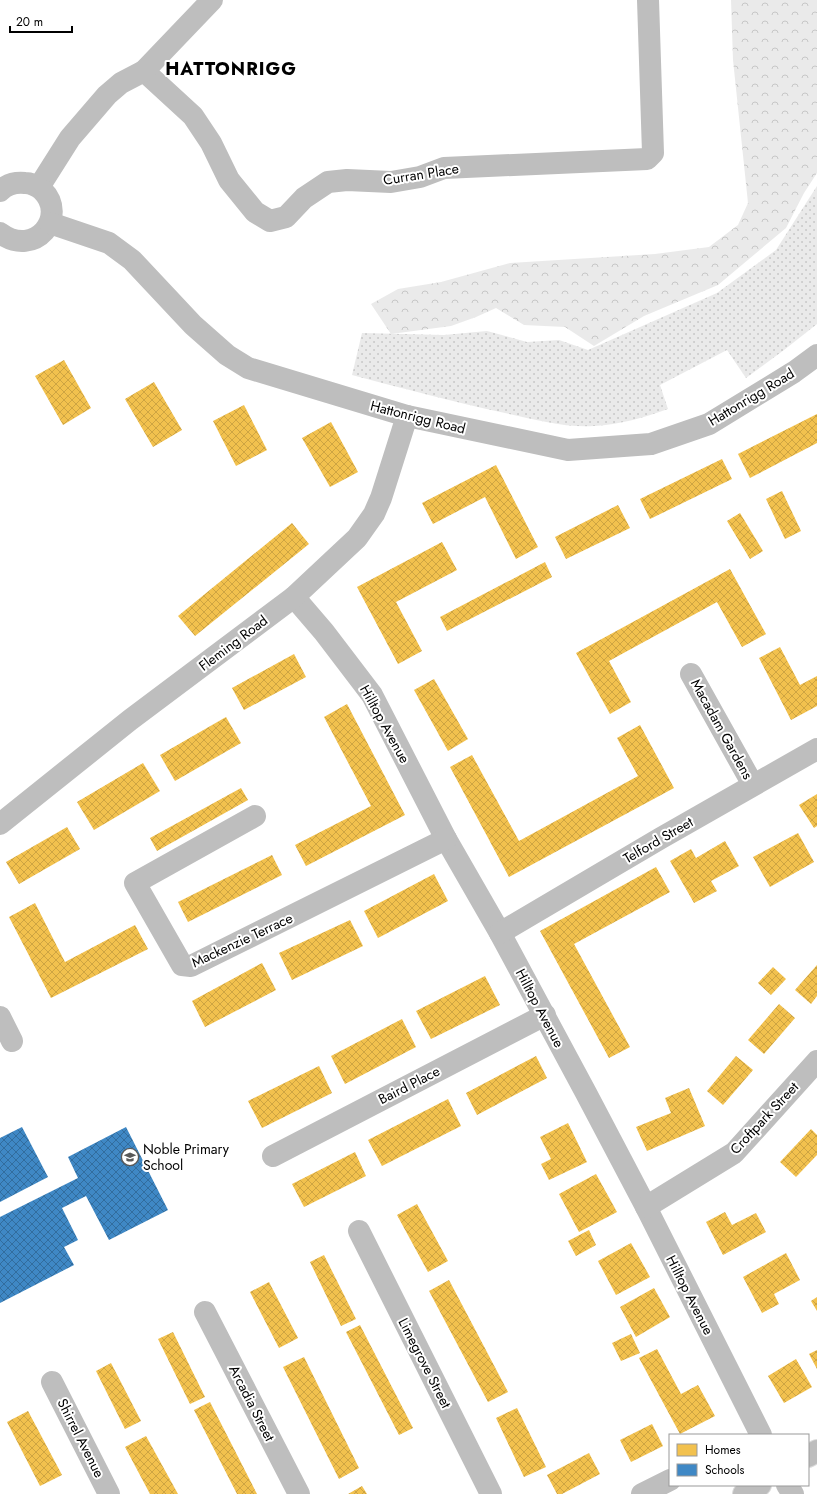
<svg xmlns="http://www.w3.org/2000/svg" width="817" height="1494" font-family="Jost,sans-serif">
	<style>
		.grass { fill: url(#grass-dots) }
		.forest { fill: url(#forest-crowns) }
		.homes { fill: url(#homes-cross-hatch) }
		.schools { fill: url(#schools-cross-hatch) }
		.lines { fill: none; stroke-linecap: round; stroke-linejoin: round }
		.major-casing { stroke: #dbdbdb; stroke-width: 24 }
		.minor { stroke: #bebebe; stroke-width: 22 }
		.major { stroke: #bdbdbd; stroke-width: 22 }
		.labels { text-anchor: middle; stroke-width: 4; stroke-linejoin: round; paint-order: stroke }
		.street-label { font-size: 14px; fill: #000; stroke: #fff }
		.poi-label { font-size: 14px; fill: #000; stroke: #fff; text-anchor: start }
		.district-label { font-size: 18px; font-weight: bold; letter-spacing: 1px; fill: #000; stroke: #fff }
	</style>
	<defs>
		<pattern id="grass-dots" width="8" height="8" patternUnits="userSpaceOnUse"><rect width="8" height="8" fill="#eaeaea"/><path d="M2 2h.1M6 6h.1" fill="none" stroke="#c7c7c7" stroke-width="1.8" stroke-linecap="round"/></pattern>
		<pattern id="forest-crowns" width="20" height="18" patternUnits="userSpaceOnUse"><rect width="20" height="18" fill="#eaeaea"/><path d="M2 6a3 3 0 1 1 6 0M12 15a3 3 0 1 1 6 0" fill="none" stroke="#c7c7c7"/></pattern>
		<pattern id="homes-cross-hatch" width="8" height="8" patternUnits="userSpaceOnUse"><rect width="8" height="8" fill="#f2c14e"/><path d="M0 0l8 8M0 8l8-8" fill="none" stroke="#cea442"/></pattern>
		<pattern id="schools-cross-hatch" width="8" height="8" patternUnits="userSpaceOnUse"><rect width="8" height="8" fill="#3f88c5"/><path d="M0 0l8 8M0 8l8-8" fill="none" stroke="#326d9e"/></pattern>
	</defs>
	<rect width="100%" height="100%" fill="#fff"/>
	<!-- grass -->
	<path class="grass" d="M 817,186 L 817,324 L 784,350 L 746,378 L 727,350 L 660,385 L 668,409 C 645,417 619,425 594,426 C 566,428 532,419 505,413 C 453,402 402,388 352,375 L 362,333 L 444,335 L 487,331 L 527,342 L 559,340 L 588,350 L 717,293 L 776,250 Z"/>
	<!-- forest -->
	<polygon class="forest" points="731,0 817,0 817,173 804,193 786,228 718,285 644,316 594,346 565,327 524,325 496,308 476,317 451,326 391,334 371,304 398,289 441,282 510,263 655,254 709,247 738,225 748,203 733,60"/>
	<!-- homes -->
	<g class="homes">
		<polygon points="64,360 91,408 63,425 35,376"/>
		<polygon points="154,382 182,430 153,447 125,399"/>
		<polygon points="244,405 267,450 236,466 213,421"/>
		<polygon points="817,414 817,443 750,478 738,454"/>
		<polygon points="331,422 358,472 330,487 302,438"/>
		<polygon points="722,459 732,479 650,519 640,499"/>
		<polygon points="496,465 538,547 516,559 485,497 433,524 422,503"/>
		<polygon points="782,491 801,531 785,539 766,499"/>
		<polygon points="618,505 630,528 566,559 555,537"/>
		<polygon points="740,513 763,551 750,559 727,521"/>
		<polygon points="292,523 309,544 195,636 178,616"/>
		<polygon points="442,542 457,570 396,602 422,651 398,664 357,587"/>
		<polygon points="545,562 552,577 447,631 440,617"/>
		<polygon points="730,569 766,634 742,647 717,602 609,661 631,702 610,714 576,653"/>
		<polygon points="780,647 800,685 817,676 817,706 791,720 759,658"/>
		<polygon points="294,654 306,677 244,710 232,688"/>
		<polygon points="434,679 468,739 448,751 414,690"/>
		<polygon points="347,704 405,815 306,866 295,845 371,806 324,717"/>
		<polygon points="226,717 241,743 175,781 160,755"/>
		<polygon points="640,725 674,788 509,877 450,767 472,755 519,841 638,776 617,738"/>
		<polygon points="143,763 160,791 94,830 77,802"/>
		<polygon points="241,788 248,800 157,851 150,838"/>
		<polygon points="817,794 817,826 814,828 799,805"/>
		<polygon points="67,827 80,849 19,884 6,862"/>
		<polygon points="798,833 814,862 770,887 753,857"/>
		<polygon points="725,841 739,866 711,881 717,891 694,903 670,861 691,849 696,858"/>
		<polygon points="272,855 282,875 188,922 178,902"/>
		<polygon points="656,867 670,892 574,944 630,1047 609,1058 540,931"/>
		<polygon points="434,874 448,901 378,938 364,911"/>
		<polygon points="35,903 65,962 135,925 148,949 51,998 9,917"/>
		<polygon points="350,920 363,946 292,980 279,953"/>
		<polygon points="262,963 276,990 205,1027 192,1001"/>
		<polygon points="817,965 817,996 811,1004 795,990"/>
		<polygon points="773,967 786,979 771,995 758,983"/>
		<polygon points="485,976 500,1005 431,1039 416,1011"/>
		<polygon points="779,1004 795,1018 764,1054 748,1040"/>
		<polygon points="402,1019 416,1047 345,1084 331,1056"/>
		<polygon points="536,1056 547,1078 477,1115 466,1093"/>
		<polygon points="736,1056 753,1070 723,1105 707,1091"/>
		<polygon points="319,1066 332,1093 262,1128 248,1101"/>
		<polygon points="689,1088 705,1126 647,1151 636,1127 671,1113 665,1098"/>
		<polygon points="448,1099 461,1126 382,1166 368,1140"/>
		<polygon points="568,1123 587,1162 549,1180 541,1164 551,1159 540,1137"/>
		<polygon points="811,1129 817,1135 817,1155 796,1177 780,1162"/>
		<polygon points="355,1152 366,1176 304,1207 292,1184"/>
		<polygon points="596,1174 617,1212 579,1232 559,1194"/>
		<polygon points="417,1204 448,1261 428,1272 397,1215"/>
		<polygon points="725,1212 732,1225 756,1213 766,1232 723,1255 706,1222"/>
		<polygon points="589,1230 596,1245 576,1256 568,1241"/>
		<polygon points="631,1243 650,1277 616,1295 598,1261"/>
		<polygon points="786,1253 800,1280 774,1294 779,1304 762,1313 743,1277"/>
		<polygon points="324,1255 356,1319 341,1326 310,1262"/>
		<polygon points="449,1280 508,1392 488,1402 429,1291"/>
		<polygon points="269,1282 298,1338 279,1348 250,1292"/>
		<polygon points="654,1288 670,1317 636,1337 620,1307"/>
		<polygon points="817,1297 817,1311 811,1301"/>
		<polygon points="360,1325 413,1428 399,1435 346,1332"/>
		<polygon points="173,1332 205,1397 190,1404 158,1339"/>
		<polygon points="631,1334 640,1353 621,1361 612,1343"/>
		<polygon points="657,1349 681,1394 698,1385 715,1416 680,1434 639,1358"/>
		<polygon points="817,1350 817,1369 809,1354"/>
		<polygon points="304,1357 359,1468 339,1479 283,1367"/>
		<polygon points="796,1359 812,1387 784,1403 768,1376"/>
		<polygon points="111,1363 141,1421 125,1429 96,1371"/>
		<polygon points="210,1402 257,1494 237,1494 194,1410"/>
		<polygon points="517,1408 546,1467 524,1477 496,1418"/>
		<polygon points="28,1411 62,1475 40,1486 7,1422"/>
		<polygon points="652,1424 663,1446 631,1462 620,1440"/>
		<polygon points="146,1436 178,1494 150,1494 125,1447"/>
		<polygon points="589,1453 600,1474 562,1494 557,1494 547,1475"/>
		<polygon points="362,1486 367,1494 348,1494"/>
	</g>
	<!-- schools -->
	<g class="schools">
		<polygon points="22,1127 48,1177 0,1202 0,1138"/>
		<polygon points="126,1127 168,1210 109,1240 86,1196 62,1208 78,1240 64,1247 74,1265 0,1303 0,1217 78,1178 68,1157"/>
	</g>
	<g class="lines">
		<defs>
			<g id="major">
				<polyline points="808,1456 817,1451"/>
				<polyline points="744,1494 760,1485"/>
			</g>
		</defs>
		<!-- major casing -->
		<use href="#major" class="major-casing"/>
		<!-- minor -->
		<g class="minor">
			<polyline points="144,71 193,116 211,143 229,180 255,212 270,221 286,217 304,198 328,182 347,180 391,182 420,177 444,168 647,159 653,153 648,0"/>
			<polyline points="39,187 70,138 107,95 121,83 144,71 212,0"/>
			<path d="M 0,191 C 7,184 15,182 25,183 C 31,183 37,186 42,190 C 69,216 35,259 0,233"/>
			<polyline points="50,223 109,243 132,260 193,325 227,355 248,368 407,416 568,450 651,444 709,424 794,372 817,355"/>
			<polyline points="294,597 324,632 372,695 446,839 500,933 586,1093 646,1207 761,1435"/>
			<polyline points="691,674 753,785"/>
			<polyline points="255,816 135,883 182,965 191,966 446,839"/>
			<polyline points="0,824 130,720 294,597 357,538 374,514 381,498 407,416"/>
			<polyline points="500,933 661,838 817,749"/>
			<polyline points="0,1017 12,1041"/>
			<polyline points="273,1156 545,1015"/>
			<polyline points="646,1207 734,1153 817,1061"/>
			<polyline points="359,1231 491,1494"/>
			<polyline points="205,1312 299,1494"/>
			<polyline points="52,1382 109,1494"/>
			<polyline points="787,1485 793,1494"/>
			<polyline points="642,1494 670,1480"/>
		</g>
		<!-- major -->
		<use href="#major" class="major"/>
	</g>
	<!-- icons -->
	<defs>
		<symbol id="school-ring" viewBox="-11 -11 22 22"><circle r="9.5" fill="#fff" stroke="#595959" stroke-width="1.5"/><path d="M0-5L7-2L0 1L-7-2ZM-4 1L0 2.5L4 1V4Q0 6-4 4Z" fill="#595959"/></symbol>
	</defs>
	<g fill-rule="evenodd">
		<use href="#school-ring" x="120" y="1147" width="20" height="20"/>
	</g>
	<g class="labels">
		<!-- street labels -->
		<g class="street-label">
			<text transform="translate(421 174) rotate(-9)" y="5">Curran Place</text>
			<text transform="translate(751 397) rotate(-31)" y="5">Hattonrigg Road</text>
			<text transform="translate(418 417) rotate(14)" y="5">Hattonrigg Road</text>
			<text transform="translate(233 643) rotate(-37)" y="5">Fleming Road</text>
			<text transform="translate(385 724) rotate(61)" y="5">Hilltop Avenue</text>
			<text transform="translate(722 729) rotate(61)" y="5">Macadam Gardens</text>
			<text transform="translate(658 840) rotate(-30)" y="5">Telford Street</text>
			<text transform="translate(242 940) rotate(-25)" y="5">Mackenzie Terrace</text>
			<text transform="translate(540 1008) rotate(62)" y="5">Hilltop Avenue</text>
			<text transform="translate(409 1085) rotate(-27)" y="5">Baird Place</text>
			<text transform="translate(764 1118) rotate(-47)" y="5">Croftpark Street</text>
			<text transform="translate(690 1295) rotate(63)" y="5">Hilltop Avenue</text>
			<text transform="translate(425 1363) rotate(63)" y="5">Limegrove Street</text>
			<text transform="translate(252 1403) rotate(63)" y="5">Arcadia Street</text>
			<text transform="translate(81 1438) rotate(63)" y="5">Shirrel Avenue</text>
		</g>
		<!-- poi labels -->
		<g class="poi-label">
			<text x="143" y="1154">Noble Primary<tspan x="143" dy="16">School</tspan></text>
		</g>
		<!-- district labels -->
		<g class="district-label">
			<text x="231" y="75">HATTONRIGG</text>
		</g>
	</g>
	<!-- legend -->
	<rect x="669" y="1434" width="140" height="52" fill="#ffffff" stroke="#999999"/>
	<rect x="677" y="1444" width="20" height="12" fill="#f2c14e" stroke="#999999"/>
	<text x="705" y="1454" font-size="12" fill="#000000">Homes</text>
	<rect x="677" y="1464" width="20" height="12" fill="#3f88c5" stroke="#999999"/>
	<text x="705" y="1474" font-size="12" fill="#000000">Schools</text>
	<!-- scale -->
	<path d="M10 26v6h62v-6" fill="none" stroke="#000000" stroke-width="2"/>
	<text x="16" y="26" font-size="12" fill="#000000" stroke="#ffffff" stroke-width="3" paint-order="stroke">20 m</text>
</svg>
